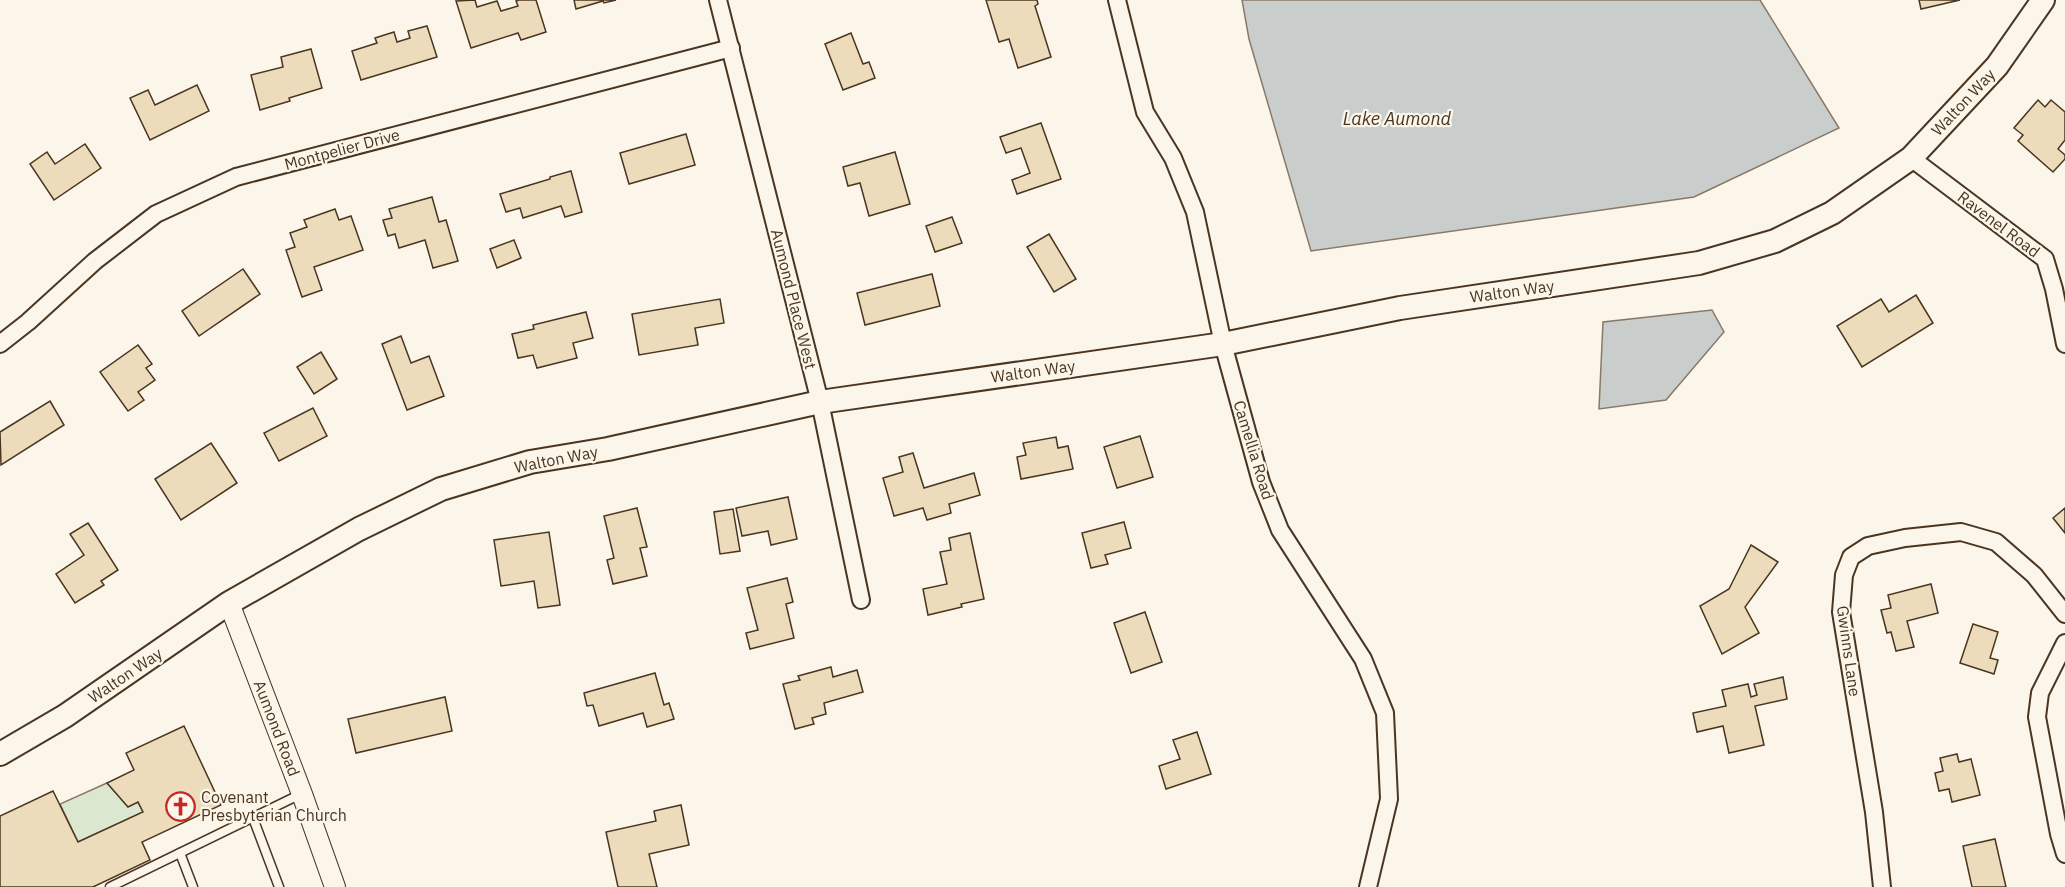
<svg xmlns="http://www.w3.org/2000/svg" width="2065" height="887" font-family="'IBM Plex Sans',sans-serif">
	<style>
		.green { fill: #dce7d0; stroke: #887966; stroke-width: 1.5 }
		.water { fill: #c9cecd; stroke: #887966; stroke-width: 1.5 }
		.building { fill: #ecdcbc; stroke: #4a3520; stroke-width: 1.5 }
		.lines { fill: none; stroke-linecap: round; stroke-linejoin: round }
		.service-casing { stroke: #4a3520; stroke-width: 11 }
		.minor-casing { stroke: #4a3520; stroke-width: 20 }
		.tertiary-casing { stroke: #4a3520; stroke-width: 22 }
		.secondary-casing { stroke: #4a3520; stroke-width: 26 }
		.service { stroke: #fbf6e9; stroke-width: 8 }
		.minor { stroke: #fbf6e9; stroke-width: 16 }
		.tertiary { stroke: #fbf6e9; stroke-width: 20 }
		.secondary { stroke: #fbf6e9; stroke-width: 22 }
		.labels { text-anchor: middle; stroke-width: 4.5; stroke-linejoin: round; paint-order: stroke }
		.street-label { font-size: 16px; fill: #4a3520; stroke: #fbf6e9 }
		.poi-label { font-size: 16px; fill: #4a3520; stroke: #fbf6e9; text-anchor: start }
		.water-label { font-size: 18px; font-style: italic; fill: #4a3520; stroke: #fbf6e9 }
	</style>
	<rect width="100%" height="100%" fill="#fbf6e9"/>
	<!-- green -->
	<polygon class="green" points="107,783 128,806 138,802 143,812 78,842 60,804"/>
	<!-- water -->
	<g class="water">
		<polygon points="1242,0 1760,0 1839,128 1694,197 1311,251 1249,39"/>
		<polygon points="1712,310 1724,332 1666,400 1599,409 1603,322"/>
	</g>
	<!-- building -->
	<g class="building">
		<polygon points="475,0 477,7 497,1 501,11 518,6 516,1 519,0 536,0 546,32 521,40 518,33 471,48 456,1"/>
		<polygon points="574,0 616,0 604,3 603,1 576,9"/>
		<polygon points="986,0 1037,0 1038,4 1035,6 1051,57 1018,68 1009,39 999,42"/>
		<polygon points="1919,0 1960,0 1921,9"/>
		<polygon points="427,26 437,57 361,80 352,51 377,43 375,38 394,32 397,42 410,38 408,31"/>
		<polygon points="851,33 863,64 869,62 875,78 843,90 825,44"/>
		<polygon points="311,49 322,88 289,98 290,101 260,110 251,75 283,67 281,57"/>
		<polygon points="197,85 209,111 150,140 130,98 148,90 155,105"/>
		<polygon points="2038,100 2045,107 2051,100 2065,112 2065,140 2058,149 2065,155 2065,159 2053,172 2018,141 2023,135 2014,128"/>
		<polygon points="1041,123 1061,179 1017,194 1012,180 1030,173 1021,148 1006,153 1000,137"/>
		<polygon points="686,134 695,165 629,184 620,153"/>
		<polygon points="85,144 101,168 54,200 30,164 47,152 55,164"/>
		<polygon points="895,152 910,204 869,216 860,183 848,186 843,167"/>
		<polygon points="571,171 582,212 565,217 561,206 523,218 520,208 506,212 500,194 550,179 550,177"/>
		<polygon points="432,197 439,222 446,220 458,261 433,268 425,240 399,248 395,234 388,236 383,220 392,218 389,209"/>
		<polygon points="335,209 339,220 351,216 363,250 314,267 322,290 302,297 286,250 295,247 290,233 307,227 304,220"/>
		<polygon points="952,217 962,243 935,252 926,226"/>
		<polygon points="1049,234 1076,279 1054,292 1027,247"/>
		<polygon points="514,240 521,258 497,268 490,249"/>
		<polygon points="243,269 260,294 199,336 182,311"/>
		<polygon points="932,274 940,306 865,325 857,293"/>
		<polygon points="1916,295 1933,323 1862,367 1837,326 1881,299 1889,312"/>
		<polygon points="720,299 724,323 695,328 698,345 639,355 632,314"/>
		<polygon points="586,312 593,338 573,343 577,358 537,368 533,355 518,358 512,334 534,329 533,325"/>
		<polygon points="401,336 411,363 429,356 444,396 407,410 382,344"/>
		<polygon points="138,345 152,364 146,368 155,380 138,392 144,400 128,411 100,372"/>
		<polygon points="321,352 337,379 314,394 297,367"/>
		<polygon points="50,401 64,425 1,465 0,432"/>
		<polygon points="313,408 327,436 279,461 264,433"/>
		<polygon points="1140,436 1153,477 1117,488 1104,447"/>
		<polygon points="1056,437 1058,448 1068,446 1073,469 1021,479 1017,457 1026,455 1023,443"/>
		<polygon points="211,443 237,483 181,520 155,479"/>
		<polygon points="913,453 924,488 974,473 980,495 949,504 951,513 927,520 923,508 894,516 883,478 903,472 899,457"/>
		<polygon points="788,497 797,539 771,545 768,531 742,536 736,508"/>
		<polygon points="637,508 647,547 640,548 647,576 613,584 607,560 614,558 604,516"/>
		<polygon points="2065,508 2065,533 2053,518"/>
		<polygon points="733,509 740,551 720,554 714,512"/>
		<polygon points="1124,522 1131,548 1105,555 1108,564 1091,568 1082,533"/>
		<polygon points="88,523 118,570 101,581 104,585 75,603 56,574 84,555 70,534"/>
		<polygon points="549,532 560,605 538,608 534,581 501,586 494,540"/>
		<polygon points="970,533 984,599 961,604 962,607 928,615 923,589 947,584 940,552 951,550 949,538"/>
		<polygon points="1751,545 1778,562 1745,607 1759,633 1722,654 1700,606 1729,589"/>
		<polygon points="787,578 793,602 786,604 794,638 750,649 746,633 758,630 747,588"/>
		<polygon points="1931,584 1938,613 1907,621 1914,647 1896,651 1891,632 1887,633 1881,610 1891,608 1888,595"/>
		<polygon points="1145,612 1162,662 1131,673 1114,623"/>
		<polygon points="1973,624 1998,632 1990,658 1998,660 1994,674 1960,663"/>
		<polygon points="831,667 833,677 857,670 863,692 824,703 826,714 812,718 814,724 795,729 783,684 800,680 798,676"/>
		<polygon points="655,673 664,705 669,703 674,719 647,727 643,713 599,726 593,705 587,706 584,693"/>
		<polygon points="1783,677 1787,699 1755,706 1764,745 1729,753 1723,726 1697,732 1693,713 1726,706 1722,690 1748,684 1751,697 1757,695 1754,684"/>
		<polygon points="445,697 452,731 356,753 348,719"/>
		<polygon points="184,726 221,805 142,842 150,860 93,887 0,887 0,816 53,791 78,842 143,812 138,802 128,807 107,783 134,770 126,753"/>
		<polygon points="1197,732 1211,774 1166,789 1159,766 1180,759 1173,740"/>
		<polygon points="1957,754 1959,762 1971,759 1980,795 1952,802 1949,789 1939,791 1935,773 1943,771 1940,758"/>
		<polygon points="681,805 689,845 649,854 657,887 618,887 606,832 656,821 654,811"/>
		<polygon points="1995,839 2006,887 1972,887 1963,846"/>
	</g>
	<g class="lines">
		<defs>
			<g id="service">
				<polyline points="253,818 279,887"/>
				<polyline points="180,853 193,887"/>
				<polyline points="110,887 301,794"/>
			</g>
			<g id="minor">
				<polyline points="718,0 820,402 861,600"/>
				<polyline points="1117,0 1145,112 1173,158 1195,212 1223,344 1261,482 1280,530 1363,659 1385,713 1389,799 1368,887"/>
				<polyline points="1911,158 2045,259 2054,289 2065,344"/>
				<polyline points="0,344 28,322 95,261 156,214 236,177 731,48"/>
				<polyline points="2065,643 2040,693 2037,717 2059,834 2065,854"/>
				<polyline points="1882,887 1874,812 1841,612 1844,575 1851,557 1868,546 1905,538 1961,532 1996,542 2034,575 2065,614"/>
			</g>
			<polyline id="tertiary" points="229,603 302,794 335,887"/>
			<polyline id="secondary" points="0,754 65,716 229,603 359,529 441,489 530,462 608,449 820,402 1223,344 1400,308 1699,263 1775,241 1832,213 1911,158 1997,66 2043,0"/>
		</defs>
		<!-- service casing -->
		<use href="#service" class="service-casing"/>
		<!-- minor casing -->
		<use href="#minor" class="minor-casing"/>
		<!-- tertiary casing -->
		<use href="#tertiary" class="tertiary-casing"/>
		<!-- secondary casing -->
		<use href="#secondary" class="secondary-casing"/>
		<!-- service -->
		<use href="#service" class="service"/>
		<!-- minor -->
		<use href="#minor" class="minor"/>
		<!-- tertiary -->
		<use href="#tertiary" class="tertiary"/>
		<!-- secondary -->
		<use href="#secondary" class="secondary"/>
	</g>
	<!-- icons -->
	<defs>
		<symbol id="church-ring" viewBox="-11 -11 22 22"><circle r="9.5" fill="#fbf6e9" stroke="#c62828" stroke-width="1.5"/><path d="M-1.2-6h2.4v3.5h3.3v2.4h-3.3V6h-2.4V-.1h-3.3v-2.4h3.3Z" fill="#c62828"/></symbol>
	</defs>
	<g fill-rule="evenodd">
		<use href="#church-ring" x="164" y="790" width="33" height="33"/>
	</g>
	<g class="labels">
		<!-- street labels -->
		<g class="street-label">
			<text transform="translate(1963 102) rotate(-47)" y="6">Walton Way</text>
			<text transform="translate(342 149) rotate(-15)" y="6">Montpelier Drive</text>
			<text transform="translate(1999 224) rotate(37)" y="6">Ravenel Road</text>
			<text transform="translate(1512 291) rotate(-8)" y="6">Walton Way</text>
			<text transform="translate(794 299) rotate(76)" y="6">Aumond Place West</text>
			<text transform="translate(1033 371) rotate(-8)" y="6">Walton Way</text>
			<text transform="translate(1254 450) rotate(73)" y="6">Camellia Road</text>
			<text transform="translate(556 459) rotate(-11)" y="6">Walton Way</text>
			<text transform="translate(1849 651) rotate(82)" y="6">Gwinns Lane</text>
			<text transform="translate(125 675) rotate(-34)" y="6">Walton Way</text>
			<text transform="translate(277 728) rotate(69)" y="6">Aumond Road</text>
		</g>
		<!-- poi labels -->
		<g class="poi-label">
			<text x="201" y="803">Covenant<tspan x="201" dy="18">Presbyterian Church</tspan></text>
		</g>
		<!-- water labels -->
		<g class="water-label">
			<text x="1397" y="125">Lake Aumond</text>
		</g>
	</g>
</svg>
